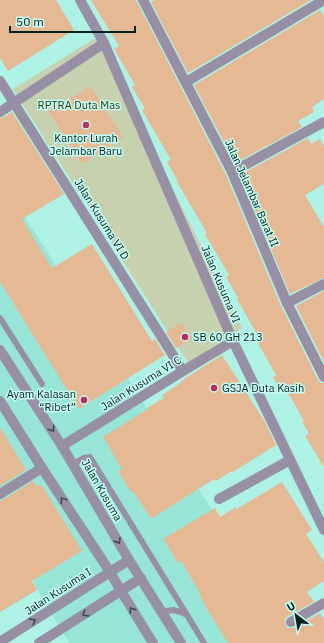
<svg xmlns="http://www.w3.org/2000/svg" width="324" height="643" font-family="'IBM Plex Sans',sans-serif">
	<style>
		.built { fill: #97e5d7 }
		.green { fill: #c6d2af }
		.building { fill: #e5b994 }
		.lines { fill: none; stroke-linecap: round; stroke-linejoin: round }
		.service { stroke: #978fa4; stroke-width: 6 }
		.minor { stroke: #978fa4; stroke-width: 10 }
		.tertiary { stroke: #978fa4; stroke-width: 10 }
		.oneway { stroke: #3f4e54 }
		.poi-dot { fill: #b82c63; stroke: #c6fcf2; stroke-width: 1.5 }
		.labels { text-anchor: middle; stroke-width: 3; stroke-linejoin: round; paint-order: stroke }
		.park-label { font-size: 11px; fill: #2e390d; stroke: #c6fcf2 }
		.poi-label { font-size: 11px; fill: #05221e; stroke: #c6fcf2; text-anchor: start }
		.street-label { font-size: 11px; fill: #05221e; stroke: #c6fcf2 }
	</style>
	<rect width="100%" height="100%" fill="#adf2e5"/>
	<!-- built -->
	<polygon class="built" points="0,178 297,643 69,643 0,526"/>
	<!-- green -->
	<polygon class="green" points="97,37 242,328 188,363 13,89"/>
	<!-- building -->
	<g class="building">
		<polygon points="0,0 56,0 74,30 8,71 0,58"/>
		<polygon points="91,0 136,0 226,175 281,306 318,380 321,383 324,383 324,467 305,436 309,434 302,421 304,421 286,389 281,392 273,377 276,375 255,338 258,336 237,299 238,298 226,277 229,275 205,234 207,233 177,182 178,181 167,162 171,160 142,110 145,109 132,87 135,85 114,49 119,46"/>
		<polygon points="154,0 311,0 188,73 151,2"/>
		<polygon points="320,10 324,16 324,99 312,107 314,112 298,121 302,127 235,163 194,85"/>
		<polygon points="90,86 123,137 82,164 49,112"/>
		<polygon points="12,112 64,194 22,219 52,268 92,244 152,341 155,339 165,355 79,409 0,282 0,118 4,117"/>
		<polygon points="308,138 311,144 320,139 324,146 324,184 305,195 324,227 324,278 290,294 240,175"/>
		<polygon points="324,291 324,362 296,306"/>
		<polygon points="182,322 192,339 176,348 166,332"/>
		<polygon points="222,355 265,422 276,445 233,472 232,471 216,481 214,479 151,519 134,492 132,493 118,471 122,469 103,437 148,409 147,408 164,398 162,395 182,382 181,381"/>
		<polygon points="0,427 26,470 0,486"/>
		<polygon points="33,481 37,487 41,484 82,551 32,581 37,590 0,612 0,500 3,500"/>
		<polygon points="282,482 312,530 306,534 324,562 324,581 307,592 314,602 288,616 285,619 285,622 286,626 288,628 294,628 320,613 324,619 324,643 228,643 205,606 206,606 199,594 200,593 181,561 178,563 163,539 215,508 220,517 236,507 237,509"/>
	</g>
	<g class="lines">
		<!-- service -->
		<g class="service">
			<polyline points="0,318 42,384"/>
			<polyline points="73,464 84,458 90,457 187,615"/>
			<polyline points="162,612 173,610 181,612 187,615 204,643"/>
		</g>
		<!-- minor -->
		<g class="minor">
			<polyline points="80,0 104,43 233,341 324,530"/>
			<polyline points="143,0 232,172 287,303 324,377"/>
			<polyline points="0,81 183,371"/>
			<polyline points="186,82 324,0"/>
			<polyline points="0,112 104,43"/>
			<polyline points="232,172 324,122"/>
			<polyline points="287,303 324,284"/>
			<polyline points="62,446 183,371 233,341"/>
			<polyline points="0,494 42,468"/>
			<polyline points="219,499 290,460"/>
			<polyline points="291,622 324,603"/>
			<polyline points="0,642 129,560"/>
			<polyline points="39,643 141,578"/>
		</g>
		<!-- tertiary -->
		<g class="tertiary">
			<polyline points="0,350 62,446 129,560 181,643"/>
			<polyline points="0,401 42,468 110,572 121,591 153,643"/>
		</g>
	</g>
	<!-- one-way arrows -->
	<defs><path id="oneway-chevron" d="M-2-3.5L2.5 0L-2 3.5" fill="none" stroke-width="1.6" stroke-linecap="round" stroke-linejoin="round"/></defs>
	<g class="oneway">
		<use href="#oneway-chevron" transform="translate(52 429) rotate(57)"/>
		<use href="#oneway-chevron" transform="translate(63 500) rotate(-123)"/>
		<use href="#oneway-chevron" transform="translate(118 541) rotate(60)"/>
		<use href="#oneway-chevron" transform="translate(132 610) rotate(-122)"/>
		<use href="#oneway-chevron" transform="translate(85 614) rotate(148)"/>
		<use href="#oneway-chevron" transform="translate(33 621) rotate(-32)"/>
	</g>
	<!-- markers -->
	<g class="poi-dot">
		<circle cx="86" cy="125" r="4"/>
		<circle cx="185" cy="337" r="4"/>
		<circle cx="214" cy="388" r="4"/>
		<circle cx="84" cy="400" r="4"/>
	</g>
	<g class="labels">
		<!-- park labels -->
		<g class="park-label">
			<text x="79" y="109">RPTRA Duta Mas</text>
		</g>
		<!-- poi labels -->
		<g class="poi-label">
			<text x="86" y="142" text-anchor="middle">Kantor Lurah<tspan x="86" dy="13">Jelambar Baru</tspan></text>
			<text x="193" y="341">SB 60 GH 213</text>
			<text x="222" y="392">GSJA Duta Kasih</text>
			<text x="76" y="398" text-anchor="end">Ayam Kalasan<tspan x="76" dy="13">“Ribet”</tspan></text>
		</g>
		<!-- street labels -->
		<g class="street-label">
			<text transform="translate(252 193) rotate(66)" y="4">Jalan Jelambar Barat II</text>
			<text transform="translate(102 219) rotate(58)" y="4">Jalan Kusuma VI D</text>
			<text transform="translate(221 284) rotate(67)" y="4">Jalan Kusuma VI</text>
			<text transform="translate(141 383) rotate(-32)" y="4">Jalan Kusuma VI C</text>
			<text transform="translate(102 490) rotate(60)" y="4">Jalan Kusuma</text>
			<text transform="translate(58 591) rotate(-33)" y="4">Jalan Kusuma I</text>
		</g>
	</g>
	<!-- north arrow -->
	<g transform="translate(296 615) rotate(329)" stroke="#c6fcf2" stroke-width="3" paint-order="stroke">
	<path d="M0-3L7 15L0 10L-7 15Z" fill="#05221e"/>
	<text y="-6" font-size="11" font-weight="bold" text-anchor="middle" fill="#05221e">U</text>
	</g>
	<!-- scale -->
	<path d="M10 26v6h125v-6" fill="none" stroke="#05221e" stroke-width="2"/>
	<text x="16" y="26" font-size="12" fill="#05221e" stroke="#c6fcf2" stroke-width="3" paint-order="stroke">50 m</text>
</svg>
